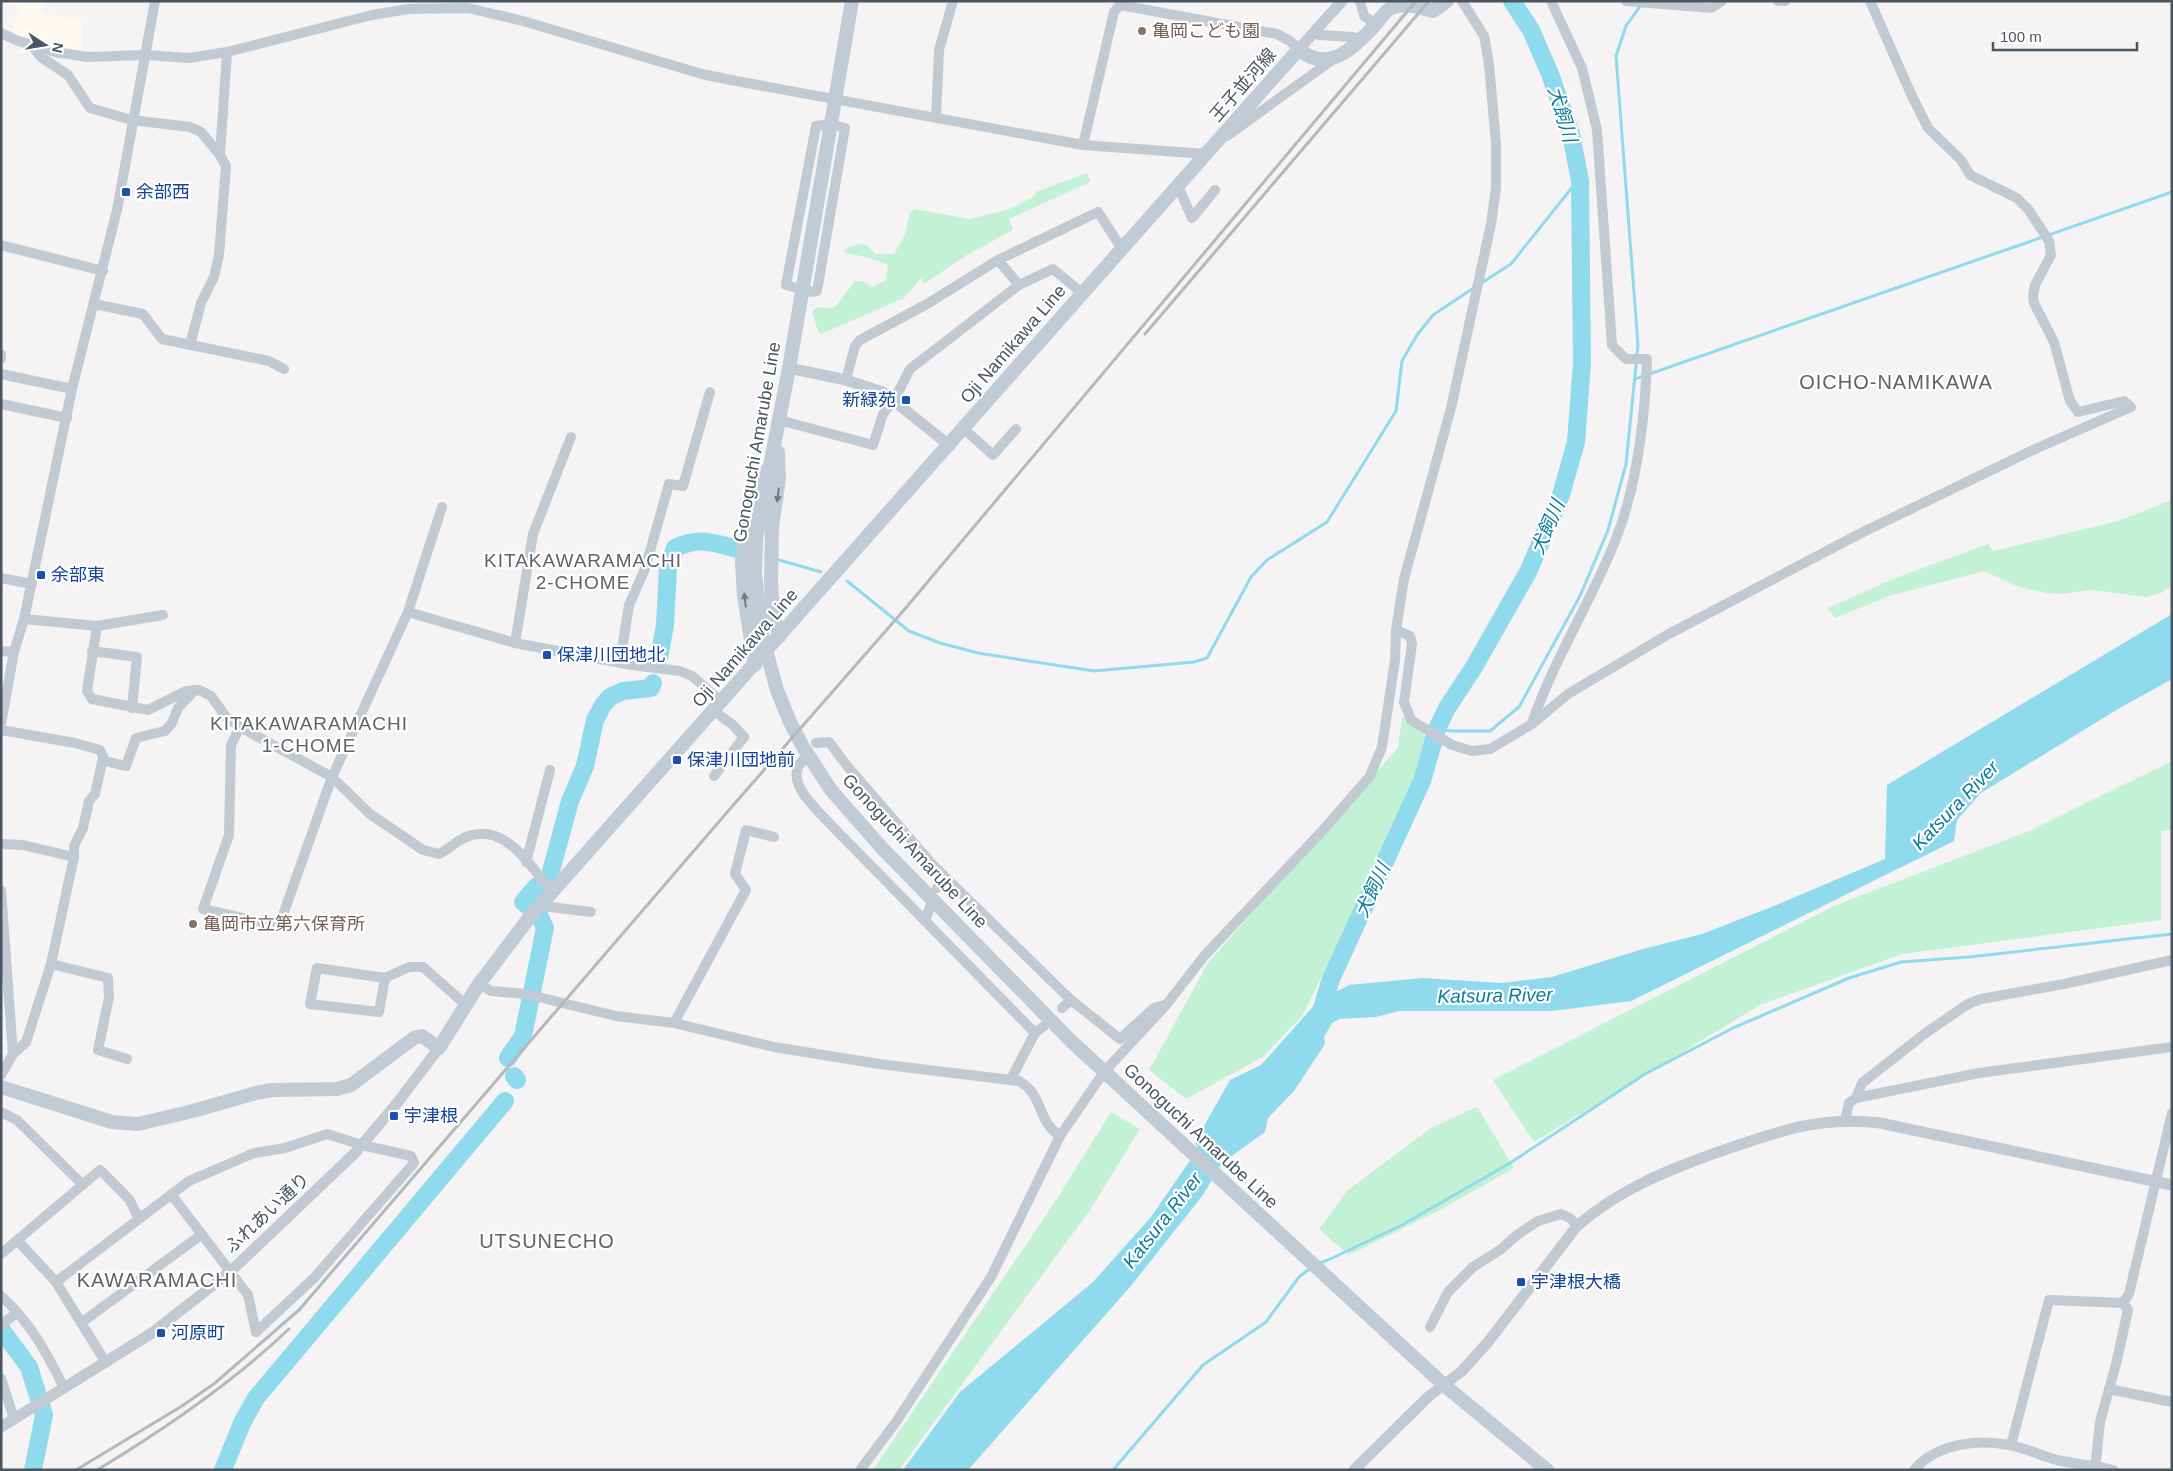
<svg xmlns="http://www.w3.org/2000/svg" width="2173" height="1471" font-family="Arial,'Noto Sans JP',sans-serif">
	<style>
		.commercial { fill: #fdf9ef }
		.green { fill: #c3f1d5 }
		.water { fill: #90daee }
		.lines { fill: none; stroke-linecap: round; stroke-linejoin: round }
		.stream { stroke: #90daee; stroke-width: 3 }
		.river { stroke: #90daee; stroke-width: 18 }
		.minor { stroke: #c1cad2; stroke-width: 10 }
		.tertiary { stroke: #c1cad2; stroke-width: 11 }
		.secondary { stroke: #c1cbd6; stroke-width: 14 }
		.rail { stroke: #b5b8bd; stroke-width: 3 }
		.oneway { fill: #6e7984 }
		.education-dot { fill: #8d6e63; stroke: #fff; stroke-width: 2 }
		.transit-dot { fill: #1a4fb4; stroke: #fff; stroke-width: 2 }
		.labels { text-anchor: middle; stroke-width: 4.5; stroke-linejoin: round; paint-order: stroke }
		.education-label { font-size: 18px; fill: #785e54; stroke: #fff; text-anchor: start }
		.street-label { font-size: 18px; fill: #4a5661; stroke: #fff }
		.transit-label { font-size: 18px; fill: #164399; stroke: #fff; text-anchor: start }
		.water-label { font-size: 19px; font-style: italic; fill: #0c7c9b; stroke: #fff }
		.neighbourhood-label { font-size: 19px; letter-spacing: 1px; fill: #5f6368; stroke: #fff }
		.quarter-label { font-size: 20px; letter-spacing: 1px; fill: #5f6368; stroke: #fff }
	</style>
	<rect width="100%" height="100%" fill="#f5f3f3"/>
	<!-- commercial -->
	<polygon class="commercial" points="44,1 41,13 82,20 82,53 11,33 20,8 7,2"/>
	<!-- green -->
	<g class="green">
		<path d="M 1087,173 L 1090,182 L 1009,219 L 1013,230 L 965,256 L 924,284 L 921,278 L 904,298 L 821,334 L 818,331 L 812,312 L 817,307 L 832,308 L 836,306 L 855,281 L 862,281 L 872,287 L 886,280 L 888,265 L 867,257 L 845,253 L 844,250 C 860,243 863,240 875,254 L 894,254 L 904,237 L 910,213 L 914,209 L 969,219 L 1007,210 L 1035,196 L 1036,192 Z"/>
		<polygon points="2172,500 2172,586 2161,593 2147,597 2091,590 2061,594 2047,593 2019,587 1984,571 1889,596 1835,618 1828,608 1898,577 1988,544 1993,551 2118,521"/>
		<polygon points="1402,716 1426,737 1422,766 1371,879 1302,1016 1264,1056 1186,1099 1149,1070 1208,963 1398,748"/>
		<polygon points="2172,761 2172,830 2161,831 2161,920 1902,954 1760,1005 1534,1142 1493,1080 1836,905 2029,831"/>
		<polygon points="1477,1107 1514,1168 1438,1211 1349,1255 1319,1229 1348,1190 1431,1128"/>
		<polygon points="1111,1112 1140,1129 1090,1210 899,1470 873,1470 1053,1205"/>
	</g>
	<!-- water -->
	<polygon class="water" points="2172,614 2172,679 2118,709 1981,793 1957,820 1954,841 1631,1001 1552,1011 1399,1011 1376,1017 1339,1019 1332,1023 1324,1037 1325,1044 1294,1091 1268,1118 1265,1132 1222,1163 1203,1195 1130,1287 968,1470 903,1470 960,1392 1093,1282 1151,1217 1198,1149 1195,1142 1230,1080 1261,1065 1318,1001 1349,985 1422,978 1502,983 1552,977 1643,949 1702,934 1774,906 1885,859 1887,785"/>
	<g class="lines">
		<!-- stream -->
		<g class="stream">
			<polyline points="1480,284 1511,264 1574,185 1580,181"/>
			<polyline points="1635,379 2172,192"/>
			<polyline points="779,560 821,572"/>
			<polyline points="847,581 909,631 940,643 978,653 1094,671 1194,662 1207,658 1251,577 1267,560 1327,522 1396,411 1402,361 1417,335 1433,315 1475,287"/>
			<polyline points="1437,729 1452,731 1490,731 1519,707 1580,596 1608,530 1626,464 1638,345 1616,56 1626,26 1641,5"/>
			<polyline points="1317,1264 1328,1260 1402,1225 1510,1163 1645,1074 1733,1028 1849,978 1901,962 1969,957 2172,934"/>
			<polyline points="1113,1470 1203,1365 1266,1322 1299,1277 1312,1267"/>
		</g>
		<!-- river -->
		<g class="river">
			<path d="M 659,658 L 665,625 L 668,568 L 675,548 C 699,537 713,542 737,549"/>
			<polyline points="550,875 570,801 585,766 595,720 603,705 610,697 623,691 651,688 653,683"/>
			<polyline points="1319,1018 1331,979 1422,781 1437,729 1447,708 1474,667 1528,572 1561,495 1576,442 1582,363 1580,181 1571,134 1550,74 1531,30 1512,1"/>
			<polyline points="508,1058 523,1036 545,928 539,915 523,902 537,886"/>
			<polyline points="514,1076 517,1080"/>
			<polyline points="1,1329 29,1367 44,1415 33,1470"/>
			<polyline points="223,1470 242,1423 256,1398 505,1101"/>
		</g>
		<!-- minor -->
		<g class="minor">
			<polyline points="1360,1 1364,16 1376,24"/>
			<polyline points="1626,1 1711,8 1722,1"/>
			<polyline points="1778,1 1785,1"/>
			<polyline points="1,33 18,41 55,52 88,57 145,55 189,58 227,52 372,15 408,9 468,8 523,21 702,74 731,80 1083,145 1206,154"/>
			<polyline points="1319,35 1353,37 1361,40"/>
			<polyline points="32,46 41,57 68,75 90,108 132,120 190,127 201,132 220,155 226,166 219,255 214,277 201,303 190,345"/>
			<polyline points="936,118 939,50 953,1"/>
			<polygon points="830,124 845,128 817,291 811,292 786,285 816,126"/>
			<polyline points="1227,136 1335,58"/>
			<polyline points="1083,145 1114,12 1120,5 1277,34 1290,41 1299,49"/>
			<polyline points="220,155 227,52"/>
			<polyline points="1178,186 1192,218 1215,190"/>
			<polyline points="1,245 103,271"/>
			<polyline points="998,260 1098,212 1122,249"/>
			<polyline points="94,304 143,314 162,339 269,361 284,369"/>
			<polyline points="1,354 1,359"/>
			<polyline points="1,374 72,389"/>
			<polyline points="846,380 855,346 860,340 927,304 998,260 1019,285 1053,269 1082,293"/>
			<polyline points="1,404 67,418"/>
			<polyline points="779,420 873,445 883,414 894,400 910,369 1019,285"/>
			<polyline points="964,429 993,455 1016,429"/>
			<polyline points="1,578 32,584"/>
			<polyline points="408,612 515,643 632,665 680,671 692,676 722,702"/>
			<path d="M 24,619 L 97,626 L 87,691 L 92,699 L 148,710 L 186,691 L 199,690 L 211,696 L 226,717 L 240,727 L 332,777 L 370,814 L 423,850 L 439,854 C 449,849 456,841 466,837 C 505,821 530,866 552,892"/>
			<polyline points="97,626 163,615"/>
			<polyline points="1396,630 1410,636 1412,644 1404,702 1411,720 1452,745 1472,751 1490,749 1532,724 1568,694 1667,635 1863,532 2033,450 2131,407 2124,401 2078,412 2070,401 2054,342 2034,303 2033,296 2035,285 2051,255 2049,241 2028,209 2017,198 1970,175 1961,160 1928,128 1911,94 1870,1"/>
			<polyline points="515,643 533,534 571,437"/>
			<polyline points="1,651 14,652"/>
			<polyline points="92,651 137,657 132,708"/>
			<polyline points="620,662 629,605 645,569 669,484 683,486 710,392"/>
			<polyline points="714,711 733,725 744,737 714,776"/>
			<path d="M 1532,723 C 1554,659 1591,602 1616,539 C 1638,482 1645,419 1647,359 L 1626,359 L 1612,345 L 1597,130 L 1582,68 L 1551,1"/>
			<polyline points="1,724 14,652 24,619 72,389 117,210 155,1"/>
			<polyline points="240,727 231,745 229,835 203,909 279,926 332,777 408,612 442,507"/>
			<polyline points="1,730 75,743 100,750 105,761 126,766 136,738 165,731 172,723 178,708 195,690"/>
			<polyline points="816,743 829,742 848,767 932,864 1071,1000 1120,1039 1154,1008 1165,1005"/>
			<path d="M 803,760 C 782,782 818,810 833,827 L 1035,1033"/>
			<polyline points="1,844 23,845 74,857"/>
			<polyline points="526,862 550,770"/>
			<polyline points="937,888 944,876"/>
			<polyline points="1,890 13,1054"/>
			<polyline points="545,900 550,907 591,912"/>
			<polyline points="925,921 930,907"/>
			<polyline points="51,964 108,978 109,997 98,1050 127,1059"/>
			<polyline points="385,978 317,968 310,1004 379,1012 385,978 409,967 423,967 466,1005"/>
			<path d="M 479,984 L 491,991 L 526,994 L 616,1016 L 674,1023 L 774,1047 L 879,1064 L 1019,1081 C 1044,1095 1036,1120 1060,1136"/>
			<polyline points="1062,1008 1071,1000"/>
			<polyline points="674,1023 746,890 735,874 746,830 774,837"/>
			<polyline points="1,1075 13,1054 26,1042 51,964 74,857 74,846 83,828 89,801 95,794 103,758"/>
			<polyline points="1011,1079 1035,1033 1044,1026"/>
			<polyline points="1856,1098 1862,1083 1927,1032 1968,1004 1981,999 2064,984 2172,960"/>
			<polyline points="1,1112 17,1120 83,1185"/>
			<polyline points="1845,1120 1849,1103 1856,1098 1979,1073 2172,1047"/>
			<polyline points="171,1194 248,1295 256,1332"/>
			<polyline points="17,1240 56,1282"/>
			<polyline points="1,1254 100,1170 129,1199 139,1219"/>
			<path d="M 1,1296 C 30,1322 47,1353 64,1388"/>
			<polyline points="2123,1303 2129,1294 2172,1113"/>
			<polyline points="81,1323 201,1235"/>
			<polyline points="1,1325 14,1315"/>
			<polyline points="1430,1327 1448,1292 1473,1267 1500,1250 1517,1235 1538,1221 1561,1214 1570,1218 1577,1226"/>
			<polyline points="106,1363 56,1282 189,1181 254,1153 285,1148 327,1134 362,1145 411,1156 414,1163 314,1278 256,1332"/>
			<polyline points="1,1378 14,1419"/>
			<polyline points="2109,1389 2172,1402"/>
			<polyline points="2011,1445 2049,1300 2123,1303"/>
			<polyline points="860,1470 896,1422 991,1277 1060,1136 1104,1072 1166,1005 1205,955 1324,829 1370,776 1382,747 1395,660 1396,630 1404,579 1451,408 1491,224 1496,188 1496,144 1489,64 1484,36 1462,1"/>
			<path d="M 1914,1470 C 1937,1443 1977,1439 2009,1445 C 2026,1448 2041,1456 2057,1460 C 2075,1464 2095,1465 2113,1470"/>
			<polyline points="2095,1470 2100,1422 2116,1364 2128,1310 2123,1303"/>
		</g>
		<!-- tertiary -->
		<g class="tertiary">
			<polyline points="1299,49 1342,1"/>
			<polyline points="789,368 846,380 883,392 950,446"/>
			<polyline points="1,1427 152,1333 231,1271 355,1153 398,1102 439,1048"/>
			<path d="M 1354,1470 L 1428,1397 L 1462,1371 L 1488,1342 L 1577,1226 C 1621,1188 1670,1169 1724,1150 C 1779,1131 1821,1116 1880,1123 L 2172,1185"/>
		</g>
		<!-- secondary -->
		<g class="secondary">
			<polyline points="852,1 789,368 756,539 755,573 762,635 777,690 790,722 803,747 831,790 881,847 1071,1041 1444,1385 1547,1470"/>
			<polyline points="778,452 779,479 772,527 771,581 773,617 780,636"/>
			<polyline points="755,665 744,596 742,562 754,485 769,468"/>
			<path d="M 1,1087 L 112,1122 L 138,1124 L 193,1111 L 256,1093 L 272,1090 L 337,1089 L 351,1085 L 414,1038 L 422,1036 L 439,1048 L 479,984 L 529,918 L 1299,49 C 1328,75 1355,47 1376,24 C 1380,19 1385,11 1391,8 C 1405,2 1420,8 1433,11 L 1447,1"/>
		</g>
		<!-- rail -->
		<g class="rail">
			<polyline points="1145,334 1429,1"/>
			<polyline points="76,1470 182,1406 215,1383 299,1310 729,810 904,610 1416,1"/>
			<path d="M 97,1470 C 165,1429 231,1384 289,1329"/>
		</g>
	</g>
	<!-- one-way arrows -->
	<defs><path id="oneway-solid" d="M-6-.8H1V-3.2L6.5 0L1 3.2V.8H-6Z" transform="scale(1.25)"/></defs>
	<g class="oneway">
		<use href="#oneway-solid" transform="translate(778 495) rotate(97)"/>
		<use href="#oneway-solid" transform="translate(745 600) rotate(-97)"/>
	</g>
	<!-- markers -->
	<g class="education-dot">
		<circle cx="1142" cy="31" r="5"/>
		<circle cx="193" cy="924" r="5"/>
	</g>
	<g class="transit-dot">
		<rect x="121" y="187" width="10" height="10" rx="2.5"/>
		<rect x="901" y="395" width="10" height="10" rx="2.5"/>
		<rect x="36" y="570" width="10" height="10" rx="2.5"/>
		<rect x="542" y="650" width="10" height="10" rx="2.5"/>
		<rect x="672" y="755" width="10" height="10" rx="2.5"/>
		<rect x="389" y="1111" width="10" height="10" rx="2.5"/>
		<rect x="1516" y="1277" width="10" height="10" rx="2.5"/>
		<rect x="156" y="1328" width="10" height="10" rx="2.5"/>
	</g>
	<g class="labels">
		<!-- education labels -->
		<g class="education-label">
			<text x="1152" y="37">亀岡こども園</text>
			<text x="203" y="930">亀岡市立第六保育所</text>
		</g>
		<!-- street labels -->
		<g class="street-label">
			<text transform="translate(1243 85) rotate(-49)" y="6">王子並河線</text>
			<text transform="translate(1013 344) rotate(-49)" y="6">Oji Namikawa Line</text>
			<text transform="translate(757 442) rotate(-80)" y="6">Gonoguchi Amarube Line</text>
			<text transform="translate(745 648) rotate(-49)" y="6">Oji Namikawa Line</text>
			<text transform="translate(915 851) rotate(47)" y="6">Gonoguchi Amarube Line</text>
			<text transform="translate(1201 1136) rotate(43)" y="6">Gonoguchi Amarube Line</text>
			<text transform="translate(267 1213) rotate(-43)" y="6">ふれあい通り</text>
		</g>
		<!-- transit labels -->
		<g class="transit-label">
			<text x="136" y="198">余部西</text>
			<text x="896" y="406" text-anchor="end">新緑苑</text>
			<text x="51" y="581">余部東</text>
			<text x="557" y="661">保津川団地北</text>
			<text x="687" y="766">保津川団地前</text>
			<text x="404" y="1122">宇津根</text>
			<text x="1531" y="1288">宇津根大橋</text>
			<text x="171" y="1339">河原町</text>
		</g>
		<!-- water labels -->
		<g class="water-label">
			<text transform="translate(1563 114) rotate(73)" y="7">犬飼川</text>
			<text transform="translate(1547 527) rotate(-67)" y="7">犬飼川</text>
			<text transform="translate(1955 805) rotate(-46)" y="7">Katsura River</text>
			<text transform="translate(1372 890) rotate(-65)" y="7">犬飼川</text>
			<text transform="translate(1495 995) rotate(-1)" y="7">Katsura River</text>
			<text transform="translate(1162 1220) rotate(-52)" y="7">Katsura River</text>
		</g>
		<!-- neighbourhood labels -->
		<g class="neighbourhood-label">
			<text x="583" y="567">KITAKAWARAMACHI<tspan x="583" dy="22">2-CHOME</tspan></text>
			<text x="309" y="730">KITAKAWARAMACHI<tspan x="309" dy="22">1-CHOME</tspan></text>
		</g>
		<!-- quarter labels -->
		<g class="quarter-label">
			<text x="1896" y="389">OICHO-NAMIKAWA</text>
			<text x="547" y="1248">UTSUNECHO</text>
			<text x="157" y="1287">KAWARAMACHI</text>
		</g>
	</g>
	<!-- border -->
	<rect width="2173" height="1471" fill="none" stroke="#4a5661" stroke-width="5"/>
	<!-- north arrow -->
	<g transform="translate(45 45) rotate(102)" stroke="#ffffff" stroke-width="4" paint-order="stroke">
	<path d="M0-4L9 19L0 12L-9 19Z" fill="#4a5661"/>
	<text y="-8" font-size="14" font-weight="bold" text-anchor="middle" fill="#4a5661">N</text>
	</g>
	<!-- scale -->
	<path d="M1993 42v8h144v-8" fill="none" stroke="#4a5661" stroke-width="2.5"/>
	<text x="2000" y="42" font-size="15" fill="#4a5661" stroke="#ffffff" stroke-width="4" paint-order="stroke">100 m</text>
</svg>
